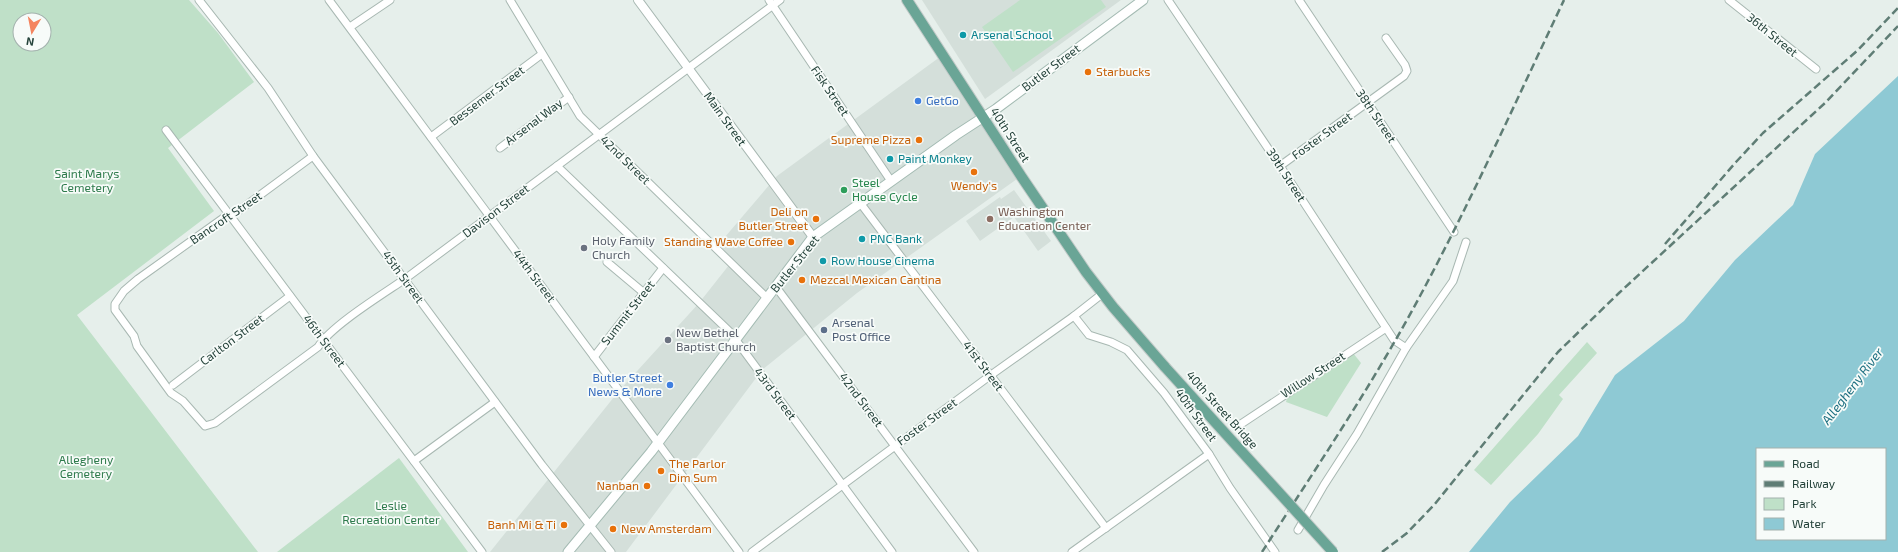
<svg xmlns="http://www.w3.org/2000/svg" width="1898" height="552" font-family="'Exo 2',sans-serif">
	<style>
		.built { fill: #d4dfda }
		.green { fill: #bfe0c8; fill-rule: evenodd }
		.water { fill: #8ec9d4; fill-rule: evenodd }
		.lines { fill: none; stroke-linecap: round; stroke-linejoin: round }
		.minor-casing { stroke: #a8b8b2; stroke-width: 9 }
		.tertiary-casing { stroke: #a8b8b2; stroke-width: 10 }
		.secondary-casing { stroke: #a4bbb3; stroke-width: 11 }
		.primary-casing { stroke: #c2cac8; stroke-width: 12 }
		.minor { stroke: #fff; stroke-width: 7 }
		.tertiary { stroke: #fff; stroke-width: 8 }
		.secondary { stroke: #fff; stroke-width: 9 }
		.primary { stroke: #6aa596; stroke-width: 10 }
		.rail { stroke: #5f7d75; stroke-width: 2.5; stroke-dasharray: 8 4; stroke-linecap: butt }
		.primary-bridge-casing { stroke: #c2cac8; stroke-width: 12; stroke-linecap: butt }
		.primary-bridge { stroke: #6aa596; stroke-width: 10 }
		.culture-dot { fill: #0f9aa8; stroke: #f7fbf9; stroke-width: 1.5 }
		.food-dot { fill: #e8710a; stroke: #f7fbf9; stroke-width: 1.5 }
		.shop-dot { fill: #3f7fe0; stroke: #f7fbf9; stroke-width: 1.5 }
		.leisure-dot { fill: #2e9e5b; stroke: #f7fbf9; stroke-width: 1.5 }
		.education-dot { fill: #8d6e63; stroke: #f7fbf9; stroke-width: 1.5 }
		.worship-dot { fill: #6b7280; stroke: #f7fbf9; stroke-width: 1.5 }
		.service-dot { fill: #5c6f8a; stroke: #f7fbf9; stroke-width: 1.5 }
		.labels { text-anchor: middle; stroke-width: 3.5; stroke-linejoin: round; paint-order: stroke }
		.culture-label { font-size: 12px; fill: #0d838f; stroke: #f7fbf9; text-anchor: start }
		.street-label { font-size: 12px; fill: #24423a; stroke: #f7fbf9 }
		.food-label { font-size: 12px; fill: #c56008; stroke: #f7fbf9; text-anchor: end }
		.shop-label { font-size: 12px; fill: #366cbe; stroke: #f7fbf9; text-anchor: start }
		.park-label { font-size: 12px; fill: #2d7a4b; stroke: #f7fbf9 }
		.leisure-label { font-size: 12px; fill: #27864d; stroke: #f7fbf9; text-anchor: start }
		.education-label { font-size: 12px; fill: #785e54; stroke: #f7fbf9; text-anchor: start }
		.worship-label { font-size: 12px; fill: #5b616d; stroke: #f7fbf9; text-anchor: start }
		.service-label { font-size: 12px; fill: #4e5e75; stroke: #f7fbf9; text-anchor: start }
		.water-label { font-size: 13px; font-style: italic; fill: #1c6f80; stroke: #f7fbf9 }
	</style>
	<rect width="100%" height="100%" fill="#e6efeb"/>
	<!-- built -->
	<g class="built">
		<polygon points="922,0 1121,0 985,99"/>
		<polygon points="944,54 1017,179 857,293 762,370 626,552 490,552 618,392 699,303 733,260 719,244 777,176"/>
		<polygon points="1014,190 1051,241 1038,251 1014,217 980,241 966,221 1000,197 1001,199"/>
	</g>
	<!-- green -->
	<g class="green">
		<path d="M 0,0 L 189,0 L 218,33 L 254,82 L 168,148 L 214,211 L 77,315 L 258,552 L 0,552 ZM 20,20 L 44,20 L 44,44 L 20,44 Z"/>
		<polygon points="1020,0 1101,0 1106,7 1013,72 982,27"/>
		<polygon points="1587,342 1597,353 1559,395 1563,399 1538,434 1491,485 1474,470"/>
		<polygon points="1353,353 1361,363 1327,417 1286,402 1288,395"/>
		<polygon points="399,458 468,552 277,552"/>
	</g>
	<!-- water -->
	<path class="water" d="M 1898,76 L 1898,552 L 1469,552 L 1510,502 L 1578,436 L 1615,375 L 1684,321 L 1735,260 L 1793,205 L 1815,154 ZM 1757,449 L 1885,449 L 1885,539 L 1757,539 Z"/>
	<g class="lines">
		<defs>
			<g id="minor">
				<polyline points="199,0 268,88 313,156 542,465 611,552"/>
				<polyline points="329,0 739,552"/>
				<polyline points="510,0 580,116 767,298"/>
				<polyline points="769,0 891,181"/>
				<polyline points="1168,0 1280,166 1394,340 1406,348"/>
				<polyline points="1299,0 1454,232"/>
				<polyline points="1729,0 1816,69"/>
				<polyline points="350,27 390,0"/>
				<polyline points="166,130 482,552"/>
				<polyline points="431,137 542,54"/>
				<polyline points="500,148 569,97"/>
				<path d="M 313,156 L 237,212 L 229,214 L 138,279 L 124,291 L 115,304 L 115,310 L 134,336 L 137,346 L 171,393 L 183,401 L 205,426 L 215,423 L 318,347 C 331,326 383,294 405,279 L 780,0"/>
				<polyline points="557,166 730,332 892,552"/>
				<polyline points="1280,166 1404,76 1407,71 1405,65 1386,38"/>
				<polyline points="861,204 1106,528"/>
				<polyline points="607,262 644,293"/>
				<polyline points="776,287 974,552"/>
				<polyline points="1074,316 1089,335 1111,342 1127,350 1164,393 1209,454 1230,488 1275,552"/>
				<polyline points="594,357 663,268"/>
				<polyline points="173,385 290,296"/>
				<polyline points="1241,424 1386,328"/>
				<polyline points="414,461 495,402"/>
				<polyline points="1298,530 1324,485 1357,434 1406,348 1453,281 1466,242"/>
				<polyline points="752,552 991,375 1074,316 1102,294"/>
				<polyline points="1072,552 1209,454"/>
			</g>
			<polyline id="tertiary" points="638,0 813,237"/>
			<polyline id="secondary" points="568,552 651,452 813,237 956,135 996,109 1143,0"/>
			<polyline id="primary" points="907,0 1021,176 1086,272 1113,307 1165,367"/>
		</defs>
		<!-- minor casing -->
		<use href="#minor" class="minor-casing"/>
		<!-- tertiary casing -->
		<use href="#tertiary" class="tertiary-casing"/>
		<!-- secondary casing -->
		<use href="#secondary" class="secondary-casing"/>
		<!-- primary casing -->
		<use href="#primary" class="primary-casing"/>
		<!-- minor -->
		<use href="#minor" class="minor"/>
		<!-- tertiary -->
		<use href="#tertiary" class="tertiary"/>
		<!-- secondary -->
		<use href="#secondary" class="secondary"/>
		<!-- primary -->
		<use href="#primary" class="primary"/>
		<!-- rail -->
		<g class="rail">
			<polyline points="1665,244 1736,162 1763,133 1858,50 1898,8"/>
			<path d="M 1262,552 C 1316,468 1373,384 1420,296 C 1472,199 1517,99 1564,0"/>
			<polyline points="1382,552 1407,533 1434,505 1558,352 1619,293 1825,103 1898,26"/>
		</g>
		<defs>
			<polyline id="primary-bridge" points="1165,367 1333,552"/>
		</defs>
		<!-- primary-bridge casing -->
		<use href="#primary-bridge" class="primary-bridge-casing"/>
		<!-- primary-bridge -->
		<use href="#primary-bridge" class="primary-bridge"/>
	</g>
	<!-- markers -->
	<g class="culture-dot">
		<circle cx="963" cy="35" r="4"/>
		<circle cx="890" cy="159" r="4"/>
		<circle cx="862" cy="239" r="4"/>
		<circle cx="823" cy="261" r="4"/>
	</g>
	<g class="food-dot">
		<circle cx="1088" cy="72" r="4"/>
		<circle cx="919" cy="140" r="4"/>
		<circle cx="974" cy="172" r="4"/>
		<circle cx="816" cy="219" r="4"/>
		<circle cx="791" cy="242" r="4"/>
		<circle cx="802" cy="280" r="4"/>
		<circle cx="661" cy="471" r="4"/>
		<circle cx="647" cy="486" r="4"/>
		<circle cx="564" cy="525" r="4"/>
		<circle cx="613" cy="529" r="4"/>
	</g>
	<g class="shop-dot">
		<circle cx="918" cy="101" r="4"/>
		<circle cx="670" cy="385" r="4"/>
	</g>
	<circle class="leisure-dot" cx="844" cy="190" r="4"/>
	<circle class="education-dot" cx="990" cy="219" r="4"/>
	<g class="worship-dot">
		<circle cx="584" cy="248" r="4"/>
		<circle cx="668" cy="340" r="4"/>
	</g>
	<circle class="service-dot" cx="824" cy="330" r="4"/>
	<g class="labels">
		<!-- culture labels -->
		<g class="culture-label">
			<text x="971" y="39">Arsenal School</text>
			<text x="898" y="163">Paint Monkey</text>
			<text x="870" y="243">PNC Bank</text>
			<text x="831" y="265">Row House Cinema</text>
		</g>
		<!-- street labels -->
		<g class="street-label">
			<text transform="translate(1772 35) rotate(39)" y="4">36th Street</text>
			<text transform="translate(1051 68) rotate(-37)" y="4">Butler Street</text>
			<text transform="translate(830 91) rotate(56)" y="4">Fisk Street</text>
			<text transform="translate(487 96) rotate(-37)" y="4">Bessemer Street</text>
			<text transform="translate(1376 116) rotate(56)" y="4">38th Street</text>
			<text transform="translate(725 119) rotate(54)" y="4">Main Street</text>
			<text transform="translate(534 122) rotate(-37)" y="4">Arsenal Way</text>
			<text transform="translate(1010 135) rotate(57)" y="4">40th Street</text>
			<text transform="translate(1322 136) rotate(-36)" y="4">Foster Street</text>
			<text transform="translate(625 160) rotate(44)" y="4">42nd Street</text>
			<text transform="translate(1286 175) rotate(57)" y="4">39th Street</text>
			<text transform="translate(496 211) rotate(-37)" y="4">Davison Street</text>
			<text transform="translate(226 218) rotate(-34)" y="4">Bancroft Street</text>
			<text transform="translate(795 264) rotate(-51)" y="4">Butler Street</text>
			<text transform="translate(534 276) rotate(53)" y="4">44th Street</text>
			<text transform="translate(403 277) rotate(54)" y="4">45th Street</text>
			<text transform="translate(628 313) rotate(-52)" y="4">Summit Street</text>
			<text transform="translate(232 340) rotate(-37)" y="4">Carlton Street</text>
			<text transform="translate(324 341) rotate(53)" y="4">46th Street</text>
			<text transform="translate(983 366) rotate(53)" y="4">41st Street</text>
			<text transform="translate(1313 375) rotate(-33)" y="4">Willow Street</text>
			<text transform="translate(775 394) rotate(53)" y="4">43rd Street</text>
			<text transform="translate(861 400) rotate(53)" y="4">42nd Street</text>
			<text transform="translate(1222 410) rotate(48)" y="4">40th Street Bridge</text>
			<text transform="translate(1196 415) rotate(54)" y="4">40th Street</text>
			<text transform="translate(927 422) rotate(-36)" y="4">Foster Street</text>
		</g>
		<!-- food labels -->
		<g class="food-label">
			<text x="1096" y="76" text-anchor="start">Starbucks</text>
			<text x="911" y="144">Supreme Pizza</text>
			<text x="974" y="190" text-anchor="middle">Wendy's</text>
			<text x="808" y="216">Deli on<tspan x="808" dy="14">Butler Street</tspan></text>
			<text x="783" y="246">Standing Wave Coffee</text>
			<text x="810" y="284" text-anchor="start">Mezcal Mexican Cantina</text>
			<text x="669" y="468" text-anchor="start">The Parlor<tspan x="669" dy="14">Dim Sum</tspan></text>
			<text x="639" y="490">Nanban</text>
			<text x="556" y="529">Banh Mi &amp; Ti</text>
			<text x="621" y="533" text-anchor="start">New Amsterdam</text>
		</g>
		<!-- shop labels -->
		<g class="shop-label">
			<text x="926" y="105">GetGo</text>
			<text x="662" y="382" text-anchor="end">Butler Street<tspan x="662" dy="14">News &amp; More</tspan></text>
		</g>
		<!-- park labels -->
		<g class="park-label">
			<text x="87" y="178">Saint Marys<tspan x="87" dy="14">Cemetery</tspan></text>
			<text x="86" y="464">Allegheny<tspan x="86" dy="14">Cemetery</tspan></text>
			<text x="391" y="510">Leslie<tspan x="391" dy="14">Recreation Center</tspan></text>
		</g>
		<!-- leisure labels -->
		<g class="leisure-label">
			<text x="852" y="187">Steel<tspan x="852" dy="14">House Cycle</tspan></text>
		</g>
		<!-- education labels -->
		<g class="education-label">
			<text x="998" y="216">Washington<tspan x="998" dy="14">Education Center</tspan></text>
		</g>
		<!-- worship labels -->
		<g class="worship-label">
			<text x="592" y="245">Holy Family<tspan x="592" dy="14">Church</tspan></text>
			<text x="676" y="337">New Bethel<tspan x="676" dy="14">Baptist Church</tspan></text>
		</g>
		<!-- service labels -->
		<g class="service-label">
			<text x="832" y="327">Arsenal<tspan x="832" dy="14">Post Office</tspan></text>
		</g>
		<!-- water labels -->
		<g class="water-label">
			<text transform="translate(1852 386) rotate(-53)" y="5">Allegheny River</text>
		</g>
	</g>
	<!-- legend -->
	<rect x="1756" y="448" width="130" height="92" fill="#f7fbf9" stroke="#a3b1ad"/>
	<rect x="1764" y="461" width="20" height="6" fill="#6aa596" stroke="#a3b1ad"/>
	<text x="1792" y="468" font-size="12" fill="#24423a">Road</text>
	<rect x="1764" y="481" width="20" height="6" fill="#5f7d75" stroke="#a3b1ad"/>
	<text x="1792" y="488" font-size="12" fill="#24423a">Railway</text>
	<rect x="1764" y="498" width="20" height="12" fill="#bfe0c8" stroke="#a3b1ad"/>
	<text x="1792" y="508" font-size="12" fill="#24423a">Park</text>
	<rect x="1764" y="518" width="20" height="12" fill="#8ec9d4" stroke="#a3b1ad"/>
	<text x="1792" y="528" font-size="12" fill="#24423a">Water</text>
	<!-- north arrow -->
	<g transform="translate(32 32) rotate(190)"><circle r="19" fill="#f7fbf9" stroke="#a3b1ad"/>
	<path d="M0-3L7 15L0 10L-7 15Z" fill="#f4845f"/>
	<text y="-6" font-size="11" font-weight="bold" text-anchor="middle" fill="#24423a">N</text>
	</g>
</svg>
